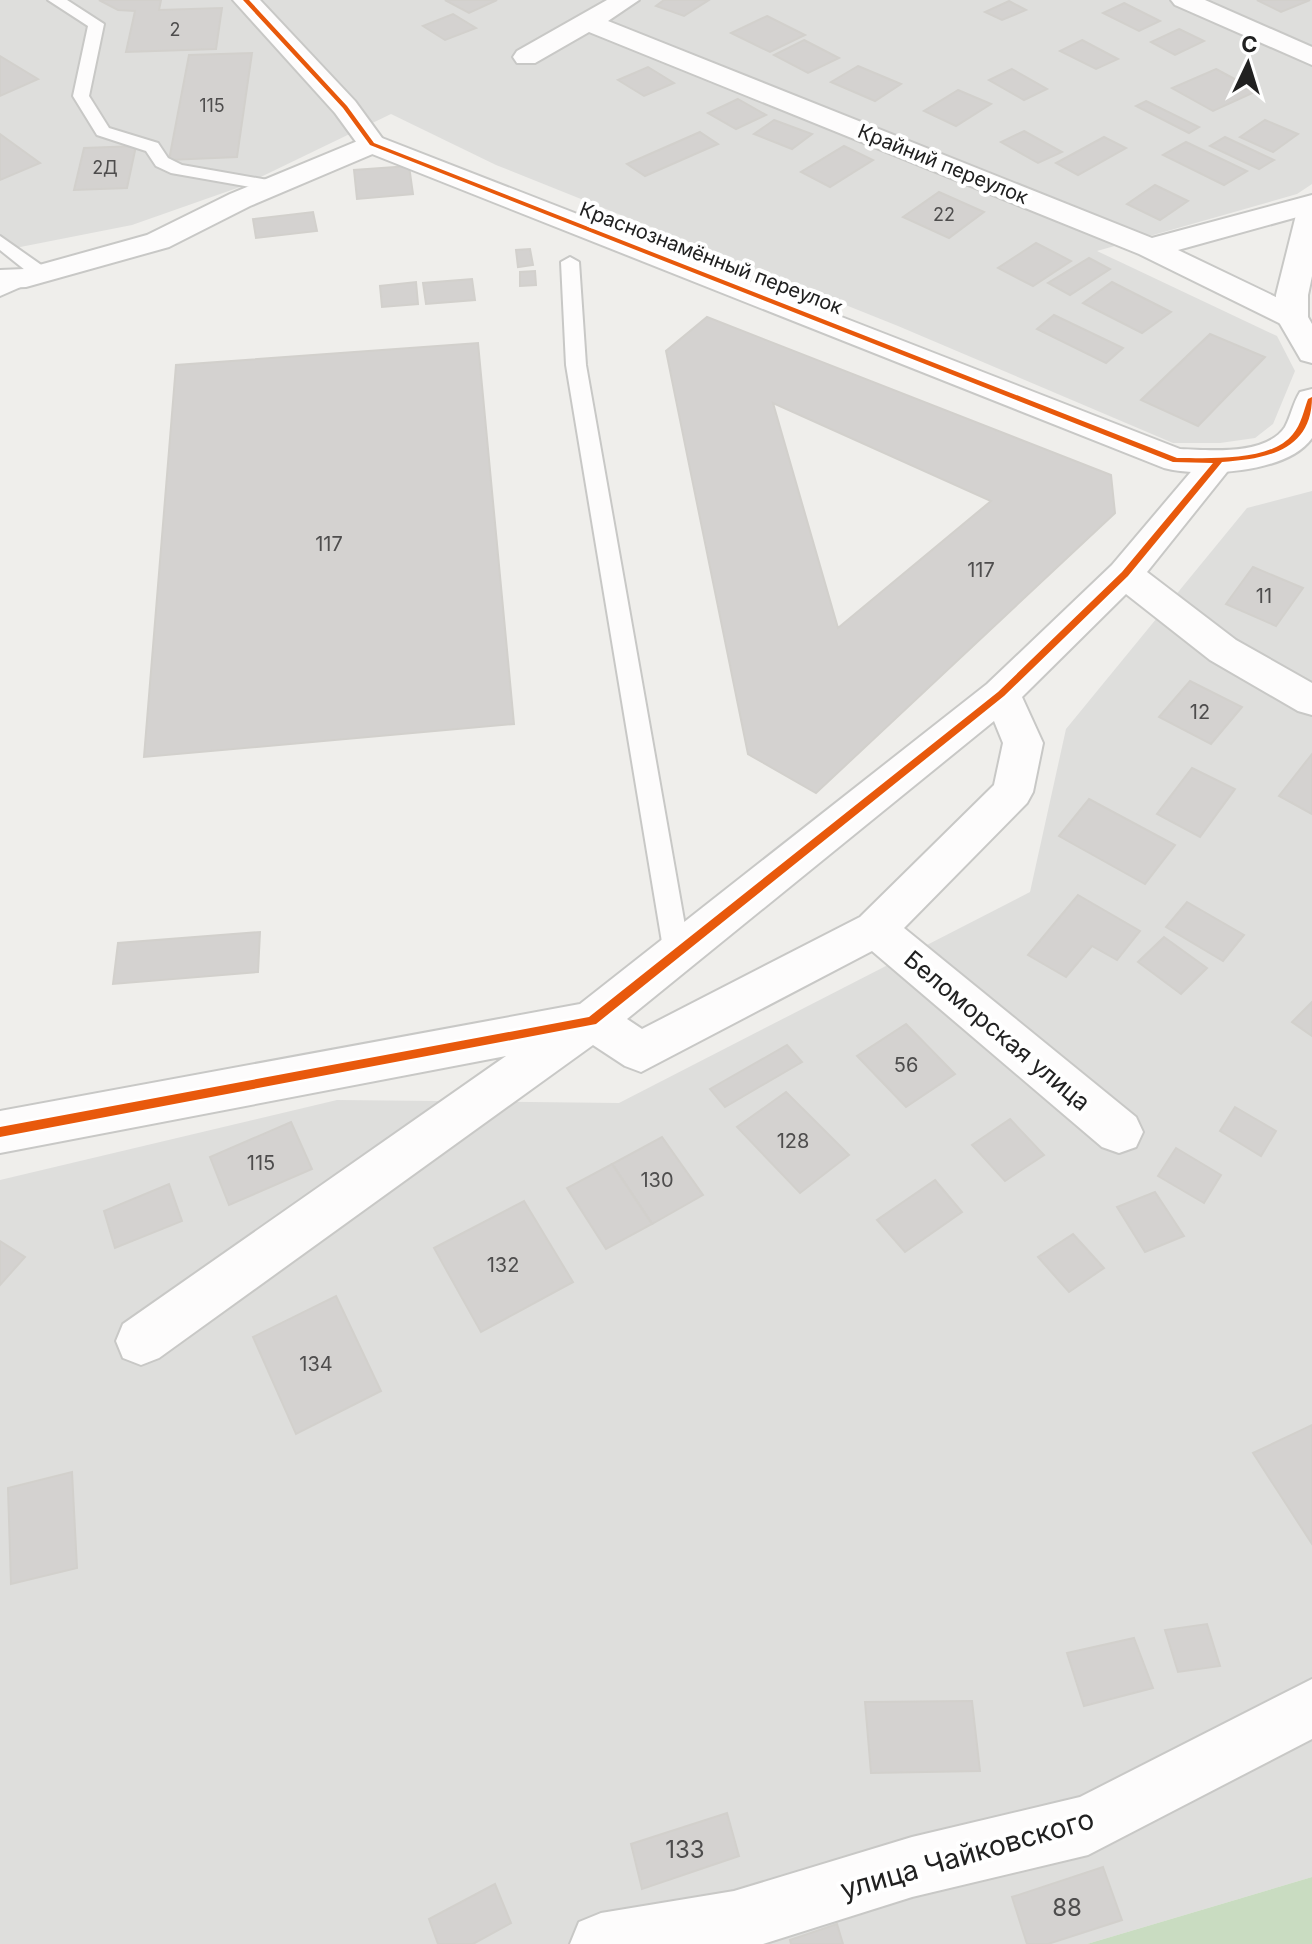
<svg xmlns="http://www.w3.org/2000/svg" width="1312" height="1944" font-family="Inter,sans-serif">
	<style>
		.residential { fill: #dededc }
		.forest { fill: #c9dcc1 }
		.building { fill: #d4d2d0; stroke: #d2d0cc; stroke-width: 2; fill-rule: evenodd }
		.lines { fill: none; stroke-linecap: round; stroke-linejoin: round }
		.service-casing { stroke: #c8c8c6; stroke-width: 4 }
		.minor-casing { stroke: #c8c8c6; stroke-width: 4 }
		.tertiary-casing { stroke: #c8c8c6; stroke-width: 4 }
		.service { fill: #fdfcfc; fill-rule: evenodd }
		.minor { fill: #fdfcfc; fill-rule: evenodd }
		.tertiary { fill: #fdfcfc; fill-rule: evenodd }
		.cycleway-casing { stroke: #fff; stroke-width: 5 }
		.cycleway { fill: #e8590c; fill-rule: evenodd }
		.labels { text-anchor: middle; stroke-width: 8; stroke-linejoin: round; paint-order: stroke }
		.far-number-label { font-size: 18px; fill: #4e4d4d }
		.far-street-label { font-size: 20px; fill: #212121; stroke: #fff }
		.number-label { font-size: 20px; fill: #4e4d4d }
		.street-label { font-size: 24px; fill: #212121; stroke: #fff }
		.near-number-label { font-size: 24px; fill: #4e4d4d }
		.near-street-label { font-size: 28px; fill: #212121; stroke: #fff }
	</style>
	<rect width="100%" height="100%" fill="#efeeeb"/>
	<!-- residential -->
	<g class="residential">
		<polygon points="0,0 1312,0 1312,184 1297,194 1097,251 1277,336 1295,371 1273,424 1255,438 1220,443 1173,443 898,326 496,165 391,114 240,187 132,225 0,251"/>
		<polygon points="1312,491 1312,1877 1087,1944 0,1944 0,1180 337,1100 619,1103 1030,892 1066,729 1247,508"/>
	</g>
	<!-- forest -->
	<polygon class="forest" points="1312,1877 1312,1944 1087,1944"/>
	<!-- building -->
	<g class="building">
		<polygon points="99,0 161,0 159,10 222,8 216,49 126,52 135,11 118,10"/>
		<polygon points="445,0 497,0 469,13"/>
		<polygon points="664,0 709,0 684,16 656,6"/>
		<polygon points="1257,0 1310,0 1281,12"/>
		<polygon points="1009,1 1026,10 1002,20 985,12"/>
		<polygon points="1124,3 1160,21 1139,31 1103,13"/>
		<polygon points="453,14 476,28 445,40 423,26"/>
		<polygon points="767,16 805,35 770,52 731,33"/>
		<polygon points="1179,29 1204,41 1175,55 1151,42"/>
		<polygon points="804,40 839,58 808,73 774,55"/>
		<polygon points="1082,40 1118,59 1096,69 1060,51"/>
		<polygon points="252,53 237,157 169,160 189,55"/>
		<polygon points="0,56 38,79 0,96"/>
		<polygon points="858,66 901,84 875,101 831,82"/>
		<polygon points="648,67 674,83 644,96 618,80"/>
		<polygon points="1012,69 1047,89 1024,100 989,80"/>
		<polygon points="1216,69 1257,91 1213,111 1172,88"/>
		<polygon points="958,90 991,104 956,126 924,111"/>
		<polygon points="738,99 766,115 736,129 708,113"/>
		<polygon points="1146,101 1199,127 1189,133 1136,106"/>
		<polygon points="774,120 812,134 792,149 754,134"/>
		<polygon points="1265,120 1298,134 1273,152 1240,137"/>
		<polygon points="1024,131 1062,152 1038,163 1001,142"/>
		<polygon points="700,132 718,144 645,176 627,164"/>
		<polygon points="0,134 40,163 0,180"/>
		<polygon points="1104,137 1126,148 1078,175 1056,163"/>
		<polygon points="1225,137 1274,160 1259,169 1210,146"/>
		<polygon points="1186,142 1247,171 1224,185 1163,155"/>
		<polygon points="136,146 127,188 74,190 84,148"/>
		<polygon points="844,146 873,160 830,187 801,172"/>
		<polygon points="409,166 413,194 357,199 354,170"/>
		<polygon points="1155,185 1188,201 1160,220 1127,204"/>
		<polygon points="939,192 984,212 949,238 903,217"/>
		<polygon points="313,212 317,231 256,238 253,219"/>
		<polygon points="1036,243 1071,261 1033,286 998,268"/>
		<polygon points="530,249 533,265 518,267 516,250"/>
		<polygon points="1089,258 1110,269 1070,295 1048,283"/>
		<polygon points="535,271 536,285 520,286 520,272"/>
		<polygon points="472,279 475,300 426,304 423,283"/>
		<polygon points="416,282 418,304 382,307 380,286"/>
		<polygon points="1112,282 1171,312 1142,333 1083,303"/>
		<polygon points="1054,315 1123,348 1106,363 1037,329"/>
		<path d="M 707,317 L 1111,475 L 1115,513 L 816,793 L 748,754 L 666,351 ZM 773,403 L 991,501 L 838,628 Z"/>
		<polygon points="1210,334 1265,357 1198,426 1141,400"/>
		<polygon points="478,343 514,724 144,757 176,365"/>
		<polygon points="1253,567 1303,588 1276,626 1226,604"/>
		<polygon points="1190,681 1242,707 1211,744 1159,717"/>
		<polygon points="1312,754 1312,814 1279,796"/>
		<polygon points="1192,768 1235,789 1200,837 1157,814"/>
		<polygon points="1089,799 1175,845 1145,884 1059,836"/>
		<polygon points="1078,895 1140,931 1117,960 1092,946 1066,977 1028,955"/>
		<polygon points="1187,902 1244,935 1223,961 1166,927"/>
		<polygon points="260,932 258,972 113,984 118,943"/>
		<polygon points="1164,937 1207,968 1181,994 1138,962"/>
		<polygon points="1312,1002 1312,1036 1292,1022"/>
		<polygon points="906,1024 955,1074 906,1107 857,1056"/>
		<polygon points="787,1045 802,1062 725,1107 710,1089"/>
		<polygon points="786,1092 849,1155 800,1193 737,1127"/>
		<polygon points="1235,1107 1276,1131 1261,1156 1220,1131"/>
		<polygon points="1010,1119 1044,1155 1005,1181 972,1145"/>
		<polygon points="291,1122 312,1169 229,1205 210,1157"/>
		<polygon points="662,1137 703,1195 652,1224 612,1164"/>
		<polygon points="1176,1148 1221,1175 1204,1203 1158,1176"/>
		<polygon points="612,1164 652,1224 606,1249 567,1188"/>
		<polygon points="935,1180 962,1212 905,1252 877,1220"/>
		<polygon points="169,1184 182,1221 115,1248 104,1211"/>
		<polygon points="1155,1192 1184,1236 1145,1252 1117,1207"/>
		<polygon points="524,1201 573,1282 481,1332 434,1248"/>
		<polygon points="1073,1234 1104,1268 1069,1292 1038,1257"/>
		<polygon points="0,1241 25,1257 0,1285"/>
		<polygon points="336,1296 381,1391 296,1434 253,1337"/>
		<polygon points="1312,1425 1312,1544 1253,1453"/>
		<polygon points="72,1472 77,1568 11,1584 8,1488"/>
		<polygon points="1207,1624 1220,1666 1178,1672 1165,1630"/>
		<polygon points="1134,1638 1153,1688 1084,1706 1067,1653"/>
		<polygon points="972,1701 980,1771 871,1773 865,1702"/>
		<polygon points="727,1813 739,1856 642,1889 631,1844"/>
		<polygon points="1103,1867 1122,1920 1048,1944 1027,1944 1012,1897"/>
		<polygon points="495,1884 511,1923 473,1944 438,1944 429,1919"/>
		<polygon points="837,1924 843,1944 791,1944 790,1940"/>
	</g>
	<g class="lines">
		<defs>
			<g id="service">
				<polygon points="48,0 67,0 104,24 89,96 109,128 158,143 168,158 182,165 279,182 282,186 279,190 273,191 171,173 156,166 146,151 97,135 73,96 88,26"/>
				<polygon points="0,236 47,269 50,273 47,277 34,276 32,282 0,296 0,283 20,274 30,274 0,250"/>
				<polygon points="570,257 579,262 586,365 690,954 686,962 677,965 668,962 664,954 566,365 561,262"/>
			</g>
			<g id="minor">
				<polygon points="607,0 639,0 608,21 1152,238 1312,195 1312,213 1178,250 1303,310 1308,317 1303,324 1292,326 1281,324 1139,254 589,32 535,63 517,63 513,57 517,51"/>
				<polygon points="1171,0 1205,0 1312,47 1312,65 1175,5"/>
				<polygon points="372,135 382,138 386,144 382,150 250,206 169,247 26,287 0,288 0,270 25,269 147,235 230,194"/>
				<path d="M 1218,451 L 1230,454 L 1235,462 L 1147,572 L 1236,640 L 1312,683 L 1312,715 L 1298,711 L 1210,660 L 1126,594 L 1022,697 L 1043,743 L 1033,792 L 1027,803 L 904,928 L 1136,1117 L 1143,1132 L 1136,1147 L 1119,1153 L 1102,1147 L 872,951 L 641,1072 L 625,1066 L 593,1045 L 159,1358 L 141,1365 L 123,1358 L 116,1341 L 123,1324 L 506,1056 L 0,1153 L 0,1111 L 580,1004 L 987,684 L 1112,565 L 1206,454 ZM 994,721 L 1003,743 L 994,785 L 860,917 L 642,1029 L 627,1019 Z"/>
				<polygon points="1312,1679 1312,1739 1088,1855 912,1897 763,1944 570,1944 579,1922 601,1913 734,1891 912,1837 1080,1797"/>
			</g>
			<g id="tertiary">
				<path d="M 233,0 L 260,0 L 355,101 L 382,138 L 1180,449 C 1209,450 1266,456 1285,427 C 1291,416 1293,403 1300,392 L 1312,389 L 1312,438 C 1288,473 1202,478 1164,468 L 362,150 L 335,113 Z"/>
				<polygon points="1312,202 1312,276 1308,295 1308,317 1312,324 1312,363 1301,360 1276,317 1276,295 1297,211 1302,205"/>
			</g>
		</defs>
		<!-- service casing -->
		<use href="#service" class="service-casing"/>
		<!-- minor casing -->
		<use href="#minor" class="minor-casing"/>
		<!-- tertiary casing -->
		<use href="#tertiary" class="tertiary-casing"/>
		<!-- service -->
		<use href="#service" class="service"/>
		<!-- minor -->
		<use href="#minor" class="minor"/>
		<!-- tertiary -->
		<use href="#tertiary" class="tertiary"/>
		<defs>
			<path id="cycleway" d="M 243,0 L 249,0 L 347,106 L 374,143 L 1177,458 C 1210,458 1271,462 1293,434 C 1301,425 1304,410 1308,399 L 1312,397 C 1312,451 1266,459 1222,462 L 1128,576 L 1004,696 L 596,1024 L 0,1137 L 0,1127 L 589,1017 L 998,692 L 1122,572 L 1213,463 L 1173,462 L 370,145 L 343,108 Z"/>
		</defs>
		<!-- cycleway casing -->
		<use href="#cycleway" class="cycleway-casing"/>
		<!-- cycleway -->
		<use href="#cycleway" class="cycleway"/>
	</g>
	<g class="labels">
		<!-- far-number labels -->
		<g class="far-number-label">
			<text x="175" y="36">2</text>
			<text x="212" y="112">115</text>
			<text x="105" y="174">2Д</text>
			<text x="944" y="221">22</text>
		</g>
		<!-- far-street labels -->
		<g class="far-street-label">
			<text transform="translate(943 164) rotate(22)" y="7">Крайний переулок</text>
			<text transform="translate(711 258) rotate(21)" y="7">Краснознамённый переулок</text>
		</g>
		<!-- number labels -->
		<g class="number-label">
			<text x="329" y="551">117</text>
			<text x="981" y="577">117</text>
			<text x="1264" y="603">11</text>
			<text x="1200" y="719">12</text>
			<text x="906" y="1072">56</text>
			<text x="793" y="1148">128</text>
			<text x="261" y="1170">115</text>
			<text x="657" y="1187">130</text>
			<text x="503" y="1272">132</text>
			<text x="316" y="1371">134</text>
		</g>
		<!-- street labels -->
		<g class="street-label">
			<text transform="translate(997 1031) rotate(40)" y="8">Беломорская улица</text>
		</g>
		<!-- near-number labels -->
		<g class="near-number-label">
			<text x="685" y="1858">133</text>
			<text x="1067" y="1916">88</text>
		</g>
		<!-- near-street labels -->
		<g class="near-street-label">
			<text transform="translate(967 1854) rotate(-16)" y="10">улица Чайковского</text>
		</g>
	</g>
	<!-- north arrow -->
	<g transform="translate(1248 64) rotate(4)" stroke="#ffffff" stroke-width="6" paint-order="stroke">
	<path d="M0-6L14 30L0 20L-14 30Z" fill="#212121"/>
	<text y="-12" font-size="22" font-weight="bold" text-anchor="middle" fill="#212121">С</text>
	</g>
</svg>
